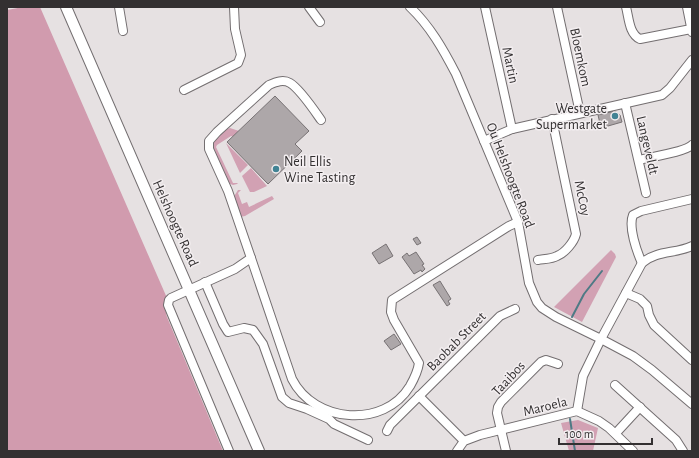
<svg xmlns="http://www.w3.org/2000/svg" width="699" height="458" font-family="'Alegreya Sans',sans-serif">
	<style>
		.green { fill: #d2a1b3 }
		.forest { fill: #d19bae }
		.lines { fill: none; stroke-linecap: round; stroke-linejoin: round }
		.stream { stroke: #4e7a85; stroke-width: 2 }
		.building { fill: #ada7a9; stroke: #777274 }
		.minor-casing { stroke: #736e70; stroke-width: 10 }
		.major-casing { stroke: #736e70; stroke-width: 12 }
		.minor { stroke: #fff; stroke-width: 8 }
		.major { stroke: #fff; stroke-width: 10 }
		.poi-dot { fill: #418394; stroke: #f3eef0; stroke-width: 1.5 }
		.labels { text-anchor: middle; stroke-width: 3; stroke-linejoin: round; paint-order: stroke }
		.street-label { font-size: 14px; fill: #333031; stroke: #f3eef0 }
		.poi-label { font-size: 14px; fill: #333031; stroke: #f3eef0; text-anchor: end }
	</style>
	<rect width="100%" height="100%" fill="#e6e1e2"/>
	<!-- green -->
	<g class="green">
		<polygon points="230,128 239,131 233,137 231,136 217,145 216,147 233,183 238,183 237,184 233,185 228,183 212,149 212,141 222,131"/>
		<polygon points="226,143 248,165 240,173"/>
		<polygon points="251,168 267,186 254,192 250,192 242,176"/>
		<polygon points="238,190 241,190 238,193 242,204 247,202 249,207 272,196 274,199 245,216 240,217 233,198"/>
		<polygon points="611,250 615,254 616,257 582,322 554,307"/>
		<polygon points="578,420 598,428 593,451 569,451 561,423"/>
	</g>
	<!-- forest -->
	<path class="forest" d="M 23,7 L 40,7 L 167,298 C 164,304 165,310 167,317 L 223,451 L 7,451 L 7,10 Z"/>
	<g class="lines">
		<!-- stream -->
		<g class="stream">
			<polyline points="572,317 584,294 602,271"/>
			<polyline points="570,419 575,451"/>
		</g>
	</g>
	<!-- building -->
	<g class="building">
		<polygon points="275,96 309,131 295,144 302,151 268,184 227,142"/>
		<polygon points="615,111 620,115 622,122 601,128 598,115"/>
		<polygon points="417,237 421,243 417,245 413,239"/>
		<polygon points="386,244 393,256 379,264 372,253"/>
		<polygon points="416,252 424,264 422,265 425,269 422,272 421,270 414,274 402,257 407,253 409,256"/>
		<polygon points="440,281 451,299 448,301 450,304 447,306 433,285"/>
		<polygon points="394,334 401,344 391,350 384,341"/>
	</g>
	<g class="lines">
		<defs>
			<g id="minor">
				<polyline points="119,7 123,31"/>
				<polyline points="309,7 320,22"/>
				<path d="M 410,7 C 430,26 443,49 456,74 L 518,222 L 529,283 L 537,302 L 542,308 L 556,317 L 601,339 L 633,356 L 652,370 L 692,404"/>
				<polyline points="485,7 512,129"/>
				<polyline points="557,7 580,113"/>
				<path d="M 626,7 C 629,18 629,34 640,39 L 691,29"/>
				<polyline points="687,7 692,32"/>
				<polyline points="184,90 238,63 241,55 235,29 234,7"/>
				<polyline points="625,103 646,193"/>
				<polyline points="484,141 512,129 662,95 670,88 692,60"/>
				<path d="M 639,160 C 650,157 685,152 692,145"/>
				<path d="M 251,258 L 292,379 C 314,423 384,429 410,386 C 414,379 418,370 419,363 L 394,320 L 391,312 L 392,300 L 509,226 L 518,222"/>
				<path d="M 538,260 C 544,259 552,259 557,256 C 565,253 574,242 576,234 L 552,119"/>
				<path d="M 642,263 C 637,252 628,227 633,215 L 641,211 L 692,199"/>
				<polyline points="205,282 223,324 228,332 244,328 253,330 263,344 282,397 289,403 307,409 329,419 334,424 368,440"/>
				<polyline points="626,293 640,299 647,306 649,315 654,325 692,360"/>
				<polyline points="615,385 676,440 683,451"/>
				<polyline points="419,396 464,441"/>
				<path d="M 577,411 L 583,376 L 601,339 L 642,263 C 657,250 675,254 692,246"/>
				<polyline points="387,431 390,425 500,316 515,309"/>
				<polyline points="616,433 640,407"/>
				<path d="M 229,451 L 168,305 L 169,300 L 171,298 L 235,269 L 251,258 L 228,191 L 209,149 L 209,141 L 217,132 L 269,85 C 276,82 283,79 290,83 C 300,89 314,110 321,120"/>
				<polyline points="457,451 464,441 480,435 577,411 599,421 609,428 633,451"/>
				<polyline points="506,451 497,413 498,407 501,402 541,362 546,360 558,364"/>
			</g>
			<polyline id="major" points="66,7 259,451"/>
		</defs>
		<!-- minor casing -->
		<use href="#minor" class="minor-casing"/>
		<!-- major casing -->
		<use href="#major" class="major-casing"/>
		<!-- minor -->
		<use href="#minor" class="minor"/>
		<!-- major -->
		<use href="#major" class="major"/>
	</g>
	<!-- markers -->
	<g class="poi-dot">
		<circle cx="615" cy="116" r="4"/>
		<circle cx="276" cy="169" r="4"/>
	</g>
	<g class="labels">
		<!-- street labels -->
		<g class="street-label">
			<text transform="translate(581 57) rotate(78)" y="5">Bloemkom</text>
			<text transform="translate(511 65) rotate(78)" y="5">Martin</text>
			<text transform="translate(648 145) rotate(77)" y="5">Langeveldt</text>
			<text transform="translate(511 175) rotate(69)" y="5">Ou Helshoogte Road</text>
			<text transform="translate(583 198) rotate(78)" y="5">McCoy</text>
			<text transform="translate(176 223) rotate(66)" y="5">Helshoogte Road</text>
			<text transform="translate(456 341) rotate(-45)" y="5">Baobab Street</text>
			<text transform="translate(508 378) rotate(-47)" y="5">Taaibos</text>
			<text transform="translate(545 406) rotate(-14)" y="5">Maroela</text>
		</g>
		<!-- poi labels -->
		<g class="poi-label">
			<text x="607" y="113">Westgate<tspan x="607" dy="16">Supermarket</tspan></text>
			<text x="284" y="166" text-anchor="start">Neil Ellis<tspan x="284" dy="16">Wine Tasting</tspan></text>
		</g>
	</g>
	<!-- border -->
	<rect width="699" height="458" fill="none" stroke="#333031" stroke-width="16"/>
	<!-- scale -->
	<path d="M559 438v6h93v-6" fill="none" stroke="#333031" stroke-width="2"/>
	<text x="565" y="438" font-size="12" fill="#333031" stroke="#f3eef0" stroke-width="3" paint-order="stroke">100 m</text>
</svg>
